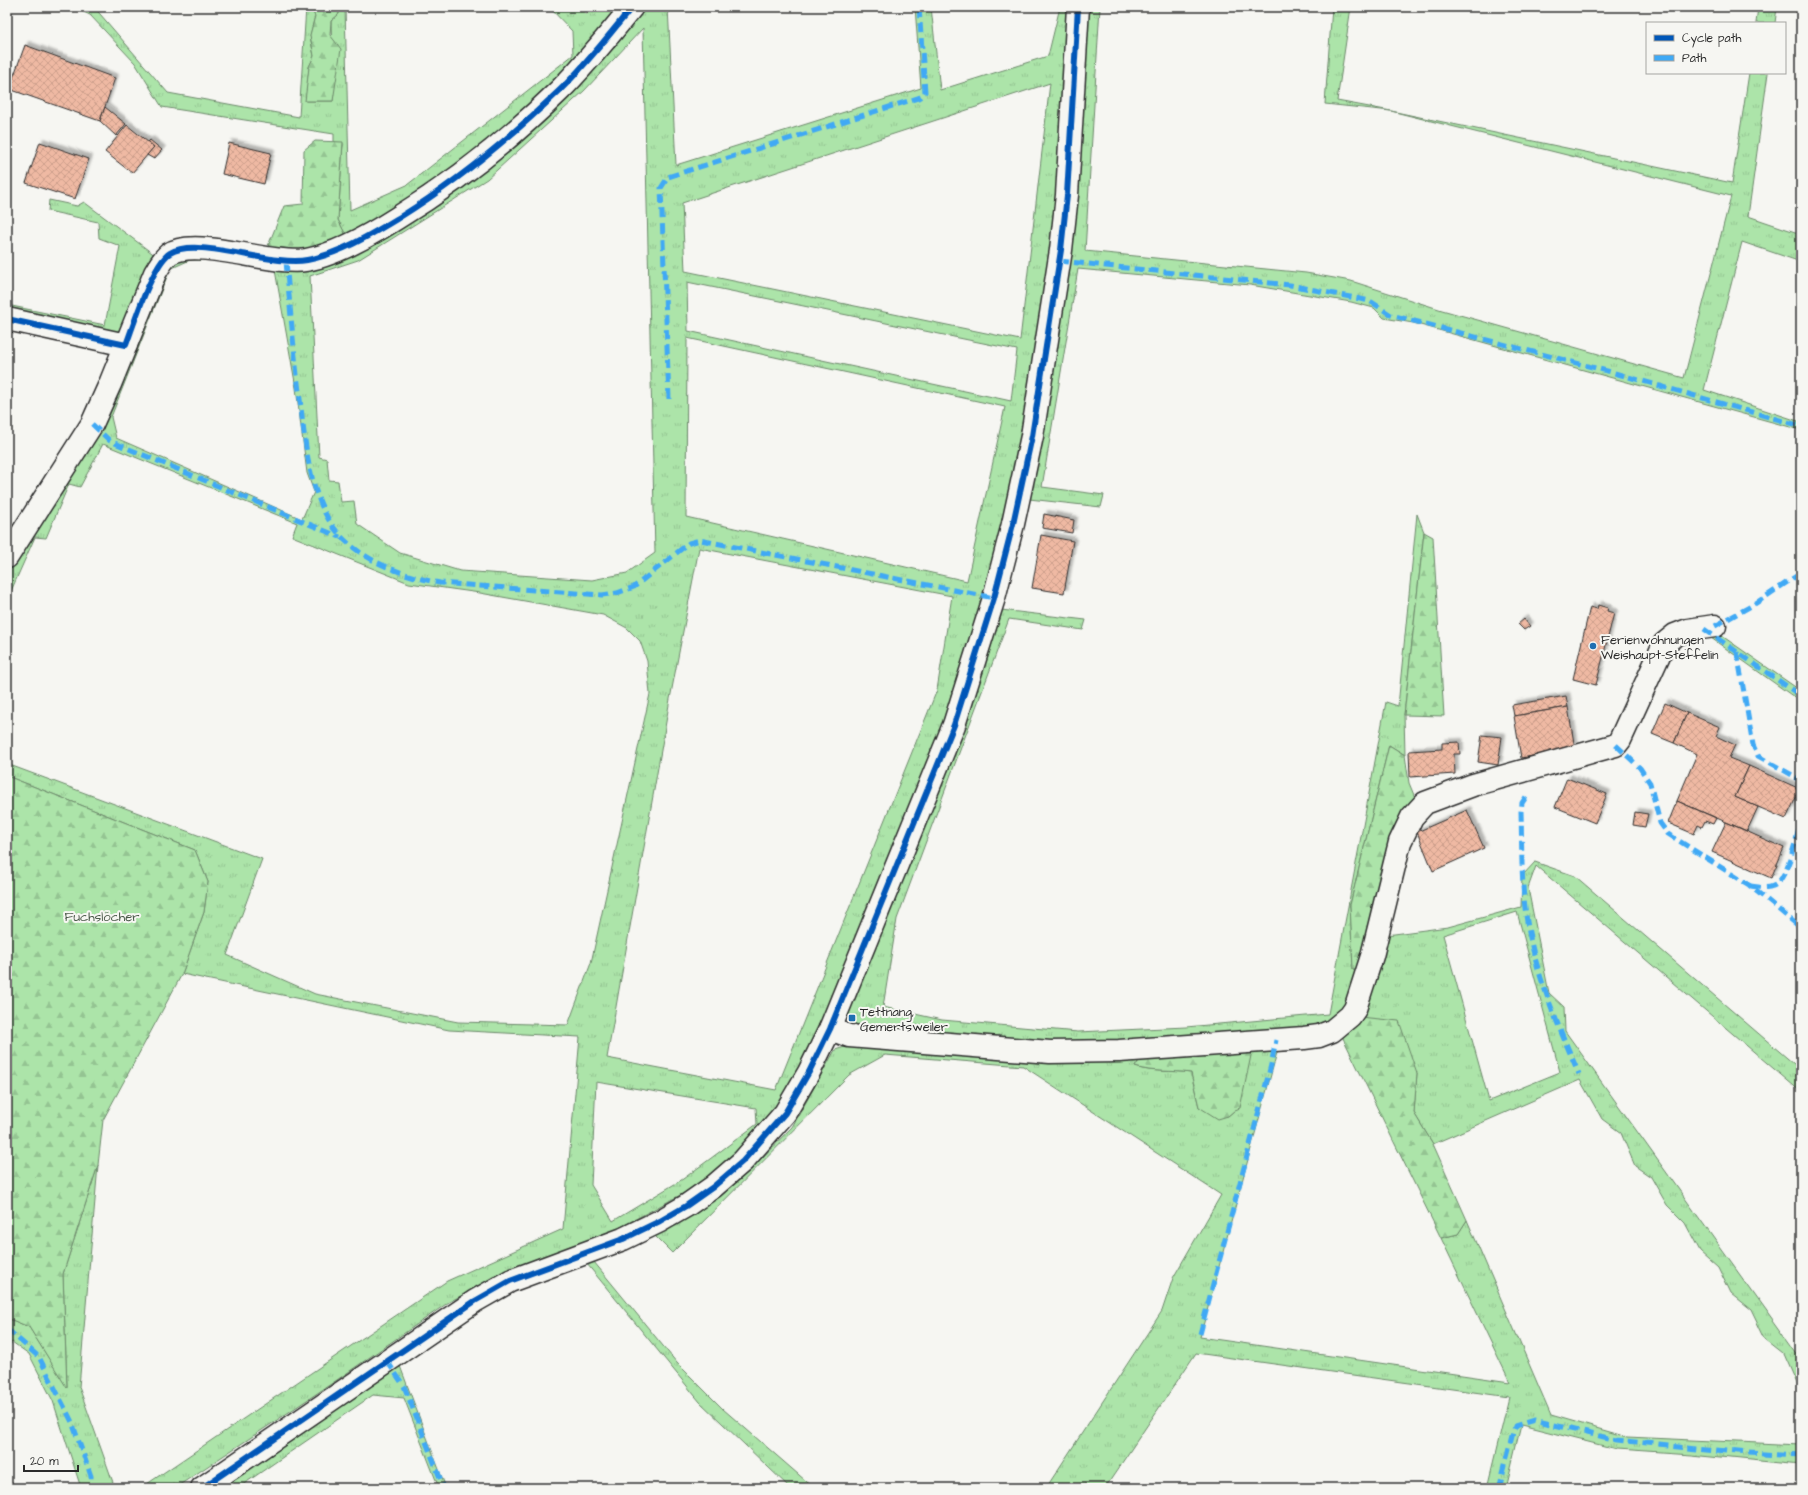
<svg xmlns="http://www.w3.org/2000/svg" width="1808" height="1495" font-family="'Architects Daughter',sans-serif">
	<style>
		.grass { fill: url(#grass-tufts); stroke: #6c886a; fill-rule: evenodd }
		.forest { fill: url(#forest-firs); stroke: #6c886a }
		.building { fill: url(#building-cross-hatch); stroke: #2b2b2b; filter: url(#shadow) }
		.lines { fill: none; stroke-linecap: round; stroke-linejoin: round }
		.street-casing { stroke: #2b2b2b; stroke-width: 25 }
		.secondary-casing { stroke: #2b2b2b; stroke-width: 25 }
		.street { stroke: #f6f6f2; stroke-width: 22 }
		.secondary { stroke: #f6f6f2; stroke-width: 22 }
		.quiet { stroke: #3fa9f5; stroke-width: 5; stroke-dasharray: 10 5; stroke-linecap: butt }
		.cycleway-casing { stroke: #f6f6f2; stroke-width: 8 }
		.cycleway { stroke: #0057b8; stroke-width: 6 }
		.poi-dot { fill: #1f6fb2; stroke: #f6f6f2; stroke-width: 1.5 }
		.labels { text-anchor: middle; stroke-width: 4; stroke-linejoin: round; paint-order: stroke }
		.poi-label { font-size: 13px; fill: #2b2b2b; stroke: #f6f6f2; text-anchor: start }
		.park-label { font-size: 13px; fill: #4b594a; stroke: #f6f6f2 }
	</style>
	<defs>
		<pattern id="grass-tufts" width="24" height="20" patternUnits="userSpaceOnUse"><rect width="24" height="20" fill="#ace4a9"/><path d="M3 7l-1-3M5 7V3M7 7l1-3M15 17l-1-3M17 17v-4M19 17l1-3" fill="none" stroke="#94c492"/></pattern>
		<pattern id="forest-firs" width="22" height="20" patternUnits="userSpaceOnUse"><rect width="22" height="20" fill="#ace4a9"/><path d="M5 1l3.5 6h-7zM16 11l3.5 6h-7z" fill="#94c492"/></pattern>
		<pattern id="building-cross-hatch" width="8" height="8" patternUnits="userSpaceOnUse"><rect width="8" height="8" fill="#efb9a3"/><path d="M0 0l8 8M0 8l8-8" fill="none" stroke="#cd9f8c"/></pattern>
		<filter id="shadow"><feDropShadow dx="3.5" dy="-3.5" stdDeviation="1" flood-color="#0004"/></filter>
	</defs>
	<rect width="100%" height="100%" fill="#f6f6f2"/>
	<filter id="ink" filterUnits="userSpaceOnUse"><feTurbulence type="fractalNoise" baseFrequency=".025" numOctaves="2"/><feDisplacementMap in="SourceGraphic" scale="8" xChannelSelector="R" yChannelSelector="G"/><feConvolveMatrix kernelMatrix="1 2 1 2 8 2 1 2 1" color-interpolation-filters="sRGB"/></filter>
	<g filter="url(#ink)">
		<!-- grass -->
		<g class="grass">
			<polygon points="73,7 94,7 168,93 299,117 306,7 310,7 315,16 310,36 314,56 309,67 306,101 333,101 331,21 339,14 337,7 345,7 350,210 407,185 573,55 572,31 549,7 579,7 586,14 595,7 622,7 570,70 485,145 408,202 347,237 338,220 343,143 334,142 334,134 162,107 135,63 90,15"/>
			<path d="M 644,7 L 668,7 L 676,165 L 921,88 L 915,7 L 931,7 L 940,90 L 1048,56 L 1060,7 L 1073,7 L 1056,213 L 1016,475 L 958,689 L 833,1008 L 775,1112 L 763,1127 L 721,1167 L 684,1193 L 617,1229 L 478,1287 L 449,1302 L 337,1380 L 175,1488 L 141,1488 L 447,1281 L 563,1229 L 580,1037 L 449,1030 L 182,974 L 204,912 L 208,882 L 195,850 L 7,776 L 7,764 L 262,859 L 227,955 L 315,994 L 458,1022 L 568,1025 L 591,963 L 650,694 L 647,661 L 640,641 L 627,628 L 603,615 L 480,593 L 409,583 L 292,536 L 297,523 L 103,444 L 80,487 L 69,484 L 46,538 L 35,537 L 11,591 L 7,590 L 7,563 L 163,270 L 186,257 L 328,261 L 580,80 ZM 643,28 L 655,553 L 627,573 L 592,580 L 460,571 L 400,553 L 357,524 L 354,501 L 341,502 L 338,481 L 329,480 L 327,459 L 319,457 L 310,276 L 358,260 L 487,179 L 584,91 ZM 1050,83 L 1020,340 L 685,271 L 682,203 ZM 190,260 L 216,260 L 275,270 L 296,388 L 307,473 L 314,492 L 302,519 L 116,438 L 111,417 L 170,269 ZM 687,282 L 1017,350 L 1011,401 L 688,331 ZM 687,338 L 1005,407 L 967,581 L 686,517 ZM 699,548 L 952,596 L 937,690 L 776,1090 L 607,1058 L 670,699 ZM 596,1082 L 756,1108 L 757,1124 L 683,1179 L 613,1221 L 591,1185 Z"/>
			<polygon points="1086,7 1100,7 1085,251 1306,273 1351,281 1442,310 1684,378 1731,196 1391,111 1325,104 1332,7 1351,7 1337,101 1391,111 1732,183 1749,73 1768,73 1748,216 1801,234 1801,262 1742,242 1704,390 1801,422 1801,430 1413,323 1384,318 1374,308 1351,302 1250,285 1078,269 1042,487 1104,495 1101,507 1029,499"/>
			<polygon points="1758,7 1777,7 1775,23 1756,23"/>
			<polygon points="49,200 77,206 84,202 156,256 125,329 110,337 7,314 7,305 105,325 120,246 99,238 98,222 48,211"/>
			<path d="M 1417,514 L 1424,532 L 1404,715 L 1405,755 L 1389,745 L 1350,905 L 1353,969 L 1365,967 L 1353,999 L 1323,1025 L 1299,1030 L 1067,1043 L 862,1026 C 854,1024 851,1021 847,1013 L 1001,610 L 1086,620 L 1083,630 L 1009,619 L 897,919 L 883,1007 L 942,1020 L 1078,1032 L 1186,1027 L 1328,1014 L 1386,702 L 1398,706 Z"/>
			<polygon points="1712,629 1801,691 1801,702 1704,633"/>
			<path d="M 1535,862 L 1575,876 L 1801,1070 L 1801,1092 L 1536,866 L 1528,888 L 1549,993 L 1564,1007 L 1565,1031 L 1801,1360 L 1801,1393 L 1784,1354 L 1765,1339 L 1751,1310 L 1731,1294 L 1718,1267 L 1700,1251 L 1685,1223 L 1667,1205 L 1651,1177 L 1635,1166 L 1621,1133 L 1602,1119 L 1580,1080 L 1433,1144 L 1414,1113 L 1417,1073 L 1360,1017 L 1379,936 L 1448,927 L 1521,907 L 1522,876 ZM 1517,912 L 1560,1072 L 1489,1101 L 1443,935 Z"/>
			<path d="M 1279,1045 L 1200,1337 L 1510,1382 L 1441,1238 L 1458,1234 L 1467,1220 L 1551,1415 L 1627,1437 L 1801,1445 L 1801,1465 L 1691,1454 L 1616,1449 L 1521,1425 L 1506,1488 L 1487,1488 L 1509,1397 L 1196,1353 L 1105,1488 L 1046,1488 L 1162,1311 L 1173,1278 L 1221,1195 L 1023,1066 L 885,1055 L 849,1075 L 672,1253 L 655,1236 L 713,1200 L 753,1167 L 792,1127 L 835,1050 L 848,1046 L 1142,1056 L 1135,1067 C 1154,1073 1172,1070 1191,1073 L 1199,1107 L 1228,1116 L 1235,1110 L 1253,1046 Z"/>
			<polygon points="98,1165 79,1387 115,1488 81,1488 53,1401 29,1354 12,1342 7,1349 7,1318 29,1327 67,1387 63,1274"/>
			<polygon points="594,1262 677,1363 723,1409 814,1488 790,1488 700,1402 587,1264"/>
			<polygon points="400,1366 446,1488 439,1488 404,1398 373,1395 238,1488 221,1488"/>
		</g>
		<!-- forest -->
		<g class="forest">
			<polygon points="310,7 337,7 339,14 331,21 330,35 341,49 333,101 305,101 309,67 314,56 310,35 315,16"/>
			<polygon points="315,141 343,142 338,220 347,237 317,247 297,250 268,246 284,206 303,204 304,150"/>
			<polygon points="1424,532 1433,537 1444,716 1404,715"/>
			<polygon points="1389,745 1405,755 1409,783 1416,800 1365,967 1353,969 1350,905"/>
			<polygon points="7,776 195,850 208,882 204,912 182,974 103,1120 98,1165 63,1274 67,1388 29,1327 7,1318"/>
			<polygon points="1360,1017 1399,1021 1417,1073 1414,1113 1433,1144 1467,1220 1458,1234 1441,1238 1341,1034"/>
			<path d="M 1253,1046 L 1240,1108 L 1235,1110 L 1228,1116 L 1218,1119 L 1199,1107 L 1191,1073 C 1171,1070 1154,1073 1135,1067 L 1142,1056 Z"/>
		</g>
		<!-- building -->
		<g class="building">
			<polygon points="25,45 115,78 100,121 9,89"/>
			<polygon points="105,107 126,124 116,136 100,121"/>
			<polygon points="127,125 154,147 132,173 105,152"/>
			<polygon points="150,140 162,150 154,159 147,155 154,147 148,142"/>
			<polygon points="40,142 89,159 75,199 26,183"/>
			<polygon points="229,143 271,153 264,184 222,174"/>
			<polygon points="1044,514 1074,520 1072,533 1042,528"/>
			<polygon points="1041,535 1073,541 1064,593 1032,588"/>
			<polygon points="1598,605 1608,608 1607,611 1614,613 1596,685 1573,679 1590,607 1597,609"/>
			<polygon points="1524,619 1530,626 1524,630 1518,624"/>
			<polygon points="1566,696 1568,707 1514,716 1512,705"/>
			<polygon points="1665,703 1687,713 1674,743 1652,734"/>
			<polygon points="1568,707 1575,749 1521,758 1514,716"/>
			<polygon points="1687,713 1720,727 1716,736 1735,745 1729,758 1749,766 1735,797 1758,807 1747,831 1677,801 1697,754 1674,743"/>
			<polygon points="1482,735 1502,737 1498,765 1478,762"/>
			<polygon points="1459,742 1460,754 1454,754 1455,774 1410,777 1409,751 1442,749 1442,743"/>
			<polygon points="1749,766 1800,789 1786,819 1735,797"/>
			<polygon points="1567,778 1607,794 1595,823 1555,807"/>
			<polygon points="1677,801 1716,818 1713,824 1705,821 1702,827 1698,825 1694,834 1668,823"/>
			<polygon points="1467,810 1484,848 1433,871 1417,832"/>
			<polygon points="1635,812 1648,814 1645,827 1633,825"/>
			<polygon points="1726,822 1784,848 1771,878 1712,852"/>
		</g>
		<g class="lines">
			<defs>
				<g id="street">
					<polyline points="7,319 126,345"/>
					<path d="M 7,557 L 92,424 L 110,384 L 155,273 C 159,266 163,259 169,254 C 195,236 272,266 306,260 C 335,255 372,234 397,218 C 456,182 511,138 560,90 C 586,64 609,35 632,7"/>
					<polyline points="830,1029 849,1036 1050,1052 1119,1051 1304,1038 1319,1036 1332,1031 1350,1016 1355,1009 1372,956 1400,842 1412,817 1425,803 1473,785 1616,745 1620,740 1664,644 1675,635 1688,630 1715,626"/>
				</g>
				<polyline id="secondary" points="202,1488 475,1301 510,1281 623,1239 660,1221 686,1206 713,1187 743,1161 785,1113 809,1072 830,1029 954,725 994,598 1013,524 1032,436 1061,250 1067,195 1078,7"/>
			</defs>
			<!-- street casing -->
			<use href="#street" class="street-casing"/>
			<!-- secondary casing -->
			<use href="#secondary" class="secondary-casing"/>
			<!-- street -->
			<use href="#street" class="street"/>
			<!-- secondary -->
			<use href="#secondary" class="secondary"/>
			<!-- quiet -->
			<g class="quiet">
				<path d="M 286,261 C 290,307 294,353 300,399 C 305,441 309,495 335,529 C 358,560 404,576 440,583 L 602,595 L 617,593 L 634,587 L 689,543 L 700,540 L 994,598"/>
				<polyline points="1059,261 1290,285 1370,301 1391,315 1611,372 1801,426"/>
				<polyline points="669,399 661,188 668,177 921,97 925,92 919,7"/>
				<polyline points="92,424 110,441 340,537"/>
				<polyline points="1715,626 1753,605 1801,573"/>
				<polyline points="1704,629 1801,696"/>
				<polyline points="1737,652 1753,745 1758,756 1794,776 1801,781"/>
				<polyline points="1616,745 1640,768 1650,783 1660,823 1668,834 1749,885 1801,928"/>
				<path d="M 1526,797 L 1522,803 L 1521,811 C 1522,846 1521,881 1526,915 C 1534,971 1557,1023 1579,1074"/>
				<path d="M 1751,886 C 1758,887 1766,889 1773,886 C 1787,882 1796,837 1801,823"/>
				<polyline points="7,1329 39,1357 72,1422 91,1476 91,1488"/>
				<polyline points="1200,1334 1271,1065 1276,1040"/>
				<polyline points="387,1361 404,1386 444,1488"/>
				<polyline points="1499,1488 1515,1426 1534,1420 1616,1440 1747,1453 1801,1456"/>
			</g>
			<defs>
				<g id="cycleway">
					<path d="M 7,319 L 126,345 C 134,324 152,265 170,253 C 197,236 272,267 307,260 C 340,254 372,234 400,217 C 458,181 511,137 560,90 C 586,65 609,35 632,7"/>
					<polyline points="202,1488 475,1301 510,1281 623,1239 660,1221 686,1206 713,1187 743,1161 785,1113 809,1072 830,1029 954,725 994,598 1013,524 1032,436 1061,250 1067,195 1078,7"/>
				</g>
			</defs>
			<!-- cycleway casing -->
			<use href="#cycleway" class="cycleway-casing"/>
			<!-- cycleway -->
			<use href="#cycleway" class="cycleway"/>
		</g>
	</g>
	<!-- markers -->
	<g class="poi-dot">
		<circle cx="1593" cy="646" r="4"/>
		<rect x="848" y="1014" width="8" height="8" rx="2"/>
	</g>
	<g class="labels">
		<!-- poi labels -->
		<g class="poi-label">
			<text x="1601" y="644">Ferienwohnungen<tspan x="1601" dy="15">Weishaupt-Steffelin</tspan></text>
			<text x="860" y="1016">Tettnang,<tspan x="860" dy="15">Gemertsweiler</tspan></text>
		</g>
		<!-- park labels -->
		<g class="park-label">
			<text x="102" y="921">Fuchslöcher</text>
		</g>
	</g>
	<!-- margin -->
	<rect width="1808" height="1495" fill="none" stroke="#f6f6f2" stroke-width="24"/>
	<rect x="12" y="12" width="1784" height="1471" fill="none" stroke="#2b2b2b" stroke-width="1.5" filter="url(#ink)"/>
	<!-- legend -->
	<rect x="1646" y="22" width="140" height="52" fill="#f6f6f2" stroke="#a5a5a2"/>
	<rect x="1654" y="35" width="20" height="6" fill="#0057b8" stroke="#a5a5a2"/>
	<text x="1682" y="42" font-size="12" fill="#2b2b2b">Cycle path</text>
	<rect x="1654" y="55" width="20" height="6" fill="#3fa9f5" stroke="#a5a5a2"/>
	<text x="1682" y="62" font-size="12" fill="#2b2b2b">Path</text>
	<!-- scale -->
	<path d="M24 1465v6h54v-6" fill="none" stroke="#2b2b2b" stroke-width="2"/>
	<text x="30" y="1465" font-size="12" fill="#2b2b2b" stroke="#f6f6f2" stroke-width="3" paint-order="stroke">20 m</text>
</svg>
